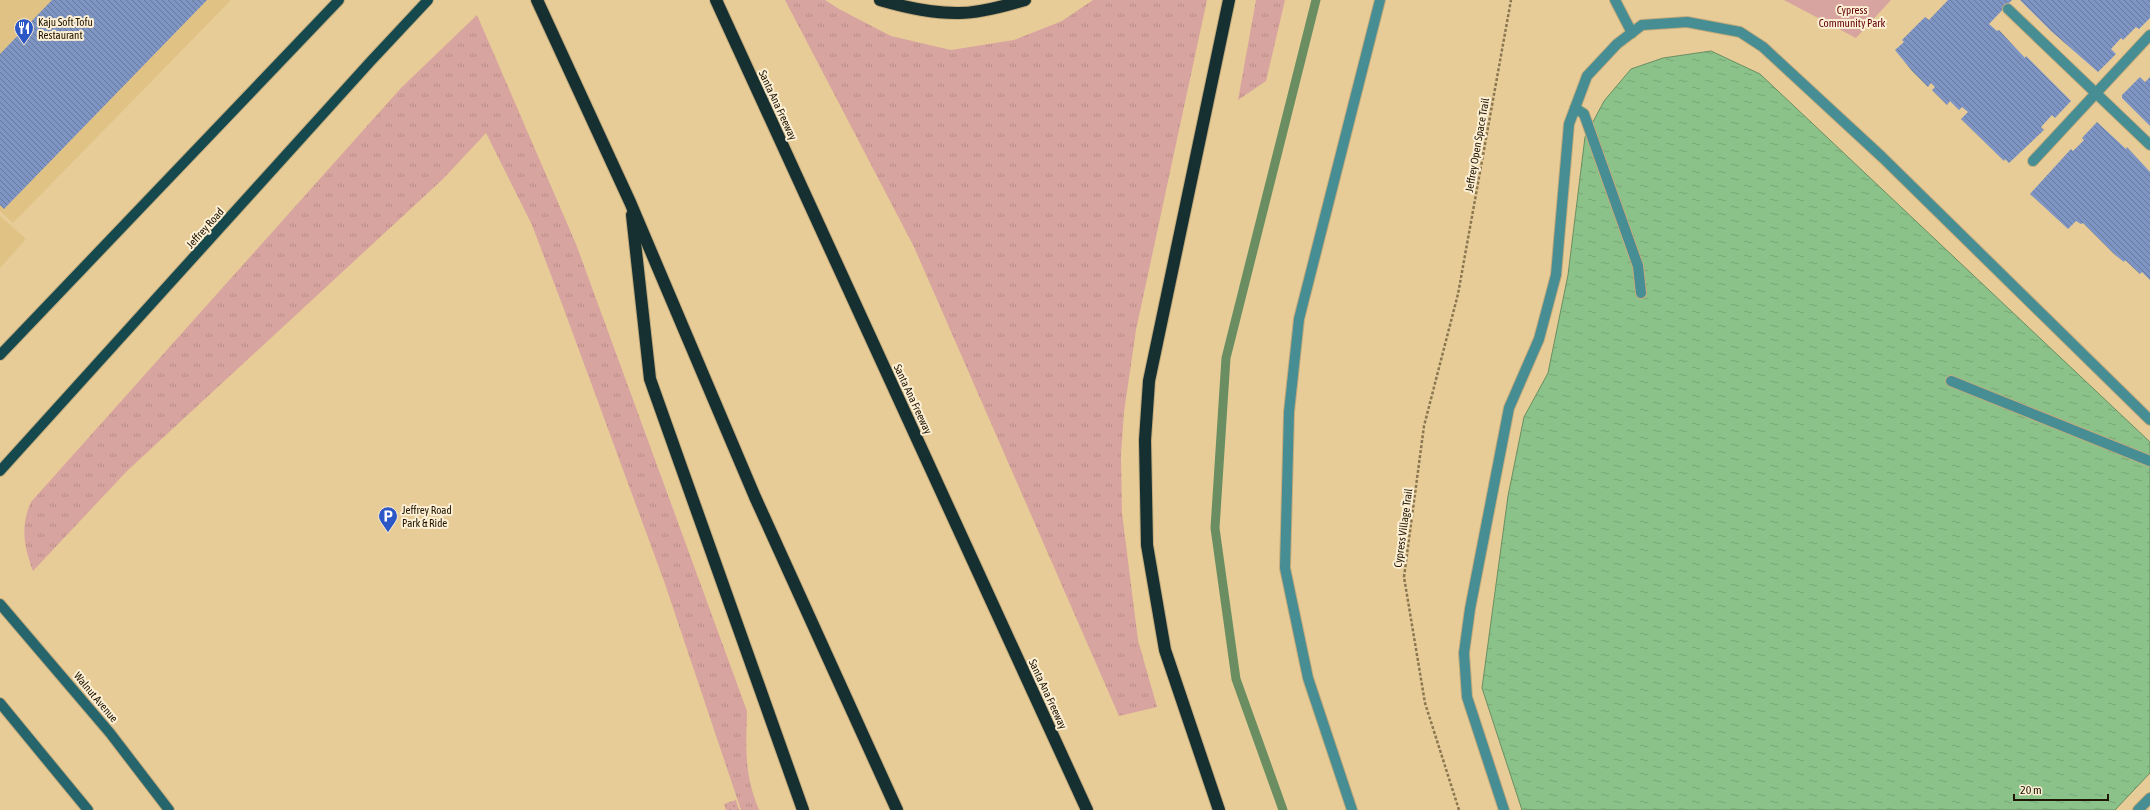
<svg xmlns="http://www.w3.org/2000/svg" width="2150" height="810" font-family="'Asap Condensed',sans-serif">
	<style>
		.built { fill: #e0c285 }
		.grass { fill: url(#grass-tufts) }
		.park { fill: #d8a49f }
		.garden { fill: url(#garden-dots) }
		.water { fill: url(#water-ripples); stroke: #6a8e61 }
		.lines { fill: none; stroke-linecap: round; stroke-linejoin: round }
		.stream { stroke: #6a8e61; stroke-width: 9 }
		.building { fill: url(#building-back-hatch) }
		.service-casing { stroke: #c3ab7c; stroke-width: 12 }
		.secondary-casing { stroke: #c3ab7c; stroke-width: 12 }
		.primary-casing { stroke: #c3ab7c; stroke-width: 12 }
		.motorway-casing { stroke: #c3ab7c; stroke-width: 14 }
		.path { stroke: #8a7752; stroke-width: 2.5; stroke-dasharray: 3 2; stroke-linecap: butt }
		.service { stroke: #478d94; stroke-width: 10 }
		.secondary { stroke: #26656c; stroke-width: 10 }
		.primary { stroke: #15494e; stroke-width: 10 }
		.motorway { stroke: #163032; stroke-width: 12 }
		.labels { text-anchor: middle; stroke-width: 4; stroke-linejoin: round; paint-order: stroke }
		.park-label { font-size: 11px; fill: #62000a; stroke: #fcefd4 }
		.poi-label { font-size: 11px; fill: #1f1502; stroke: #fcefd4; text-anchor: start }
		.street-label { font-size: 11px; fill: #1f1502; stroke: #fcefd4 }
	</style>
	<defs>
		<pattern id="grass-tufts" width="24" height="20" patternUnits="userSpaceOnUse"><rect width="24" height="20" fill="#d8a49f"/><path d="M3 7l-1-3M5 7V3M7 7l1-3M15 17l-1-3M17 17v-4M19 17l1-3" fill="none" stroke="#b98c87"/></pattern>
		<pattern id="garden-dots" width="8" height="8" patternUnits="userSpaceOnUse"><rect width="8" height="8" fill="#d8a49f"/><path d="M2 2h.1M6 6h.1" fill="none" stroke="#b98c87" stroke-width="1.8" stroke-linecap="round"/></pattern>
		<pattern id="water-ripples" width="26" height="14" patternUnits="userSpaceOnUse"><rect width="26" height="14" fill="#8ac28a"/><path d="M2 4q2-2 4 0t4 0M15 11q2-2 4 0t4 0" fill="none" stroke="#77a675"/></pattern>
		<pattern id="building-back-hatch" width="6" height="6" patternUnits="userSpaceOnUse"><rect width="6" height="6" fill="#7e95c4"/><path d="M-1 5l2 2M0 0l6 6M5-1l2 2" fill="none" stroke="#67789d"/></pattern>
	</defs>
	<rect width="100%" height="100%" fill="#e7cc97"/>
	<!-- built -->
	<g class="built">
		<polygon points="0,0 231,0 13,223 0,211"/>
		<polygon points="0,216 26,239 0,268"/>
	</g>
	<!-- grass -->
	<g class="grass">
		<polygon points="785,0 825,0 839,9 891,36 951,50 1014,40 1062,21 1093,0 1207,0 1136,330 1124,412 1121,455 1122,513 1138,640 1157,707 1119,716 914,247"/>
		<polygon points="1256,0 1285,0 1266,81 1238,100"/>
		<path d="M 477,15 L 576,244 L 747,711 C 746,750 744,773 759,810 L 741,810 L 664,581 L 562,304 L 532,225 L 486,133 L 443,179 L 127,471 L 33,571 C 24,547 20,526 31,502 L 401,88 Z"/>
	</g>
	<!-- park -->
	<polygon class="park" points="1784,0 1891,0 1856,38"/>
	<!-- garden -->
	<polygon class="garden" points="736,800 739,810 726,810 724,804"/>
	<!-- water -->
	<polygon class="water" points="1711,51 1760,74 2150,442 2150,773 2115,810 1522,810 1482,688 1508,496 1524,417 1548,373 1568,275 1585,137 1604,101 1631,69 1663,58"/>
	<g class="lines">
		<!-- stream -->
		<polyline class="stream" points="1283,810 1236,679 1215,528 1226,358 1316,0"/>
	</g>
	<!-- building -->
	<g class="building">
		<polygon points="52,0 207,0 4,209 0,205 0,54"/>
		<polygon points="1948,0 2012,0 1989,24 1997,31 1999,30 2025,58 2026,56 2071,101 2055,118 2052,115 2041,127 2044,130 2009,163 2005,159 2004,161 1961,119 1968,112 1962,107 1959,110 1950,101 1947,105 1932,90 1935,87 1931,83 1928,87 1912,71 1895,50 1904,42 1902,40 1925,17 1929,20"/>
		<polygon points="2020,0 2150,0 2150,18 2139,29 2136,27 2123,40 2121,38 2111,49 2116,54 2098,72 2051,31"/>
		<polygon points="2140,77 2145,82 2150,77 2150,126 2122,98 2122,95"/>
		<polygon points="2097,122 2126,149 2127,147 2150,172 2150,280 2142,272 2140,274 2125,260 2124,262 2114,254 2083,223 2081,224 2076,221 2068,229 2030,194 2071,149 2073,151 2084,140 2082,138"/>
	</g>
	<g class="lines">
		<defs>
			<g id="service">
				<polyline points="1615,0 1632,33"/>
				<polyline points="2008,9 2150,145"/>
				<polyline points="1575,108 1584,114 1638,266 1641,293"/>
				<polyline points="2033,161 2150,35"/>
				<polyline points="1951,381 2150,461"/>
				<polyline points="1352,810 1308,678 1285,568 1289,412 1299,319 1380,0"/>
				<polyline points="1504,810 1467,697 1464,653 1470,609 1509,408 1539,339 1556,275 1569,124 1587,76 1617,44 1642,25 1687,22 1740,32 1763,47 1882,157 2150,420"/>
				<polyline points="2138,810 2150,798"/>
			</g>
			<g id="secondary">
				<polyline points="0,604 110,733 169,810"/>
				<polyline points="0,703 88,810"/>
			</g>
			<g id="primary">
				<polyline points="0,355 339,0"/>
				<polyline points="0,471 370,62 428,0"/>
			</g>
			<g id="motorway">
				<polyline points="537,0 630,202 755,497 897,810"/>
				<polyline points="716,0 1087,810"/>
				<path d="M 880,0 C 904,7 931,13 956,13 C 976,14 1005,6 1025,0"/>
				<polyline points="632,215 650,379 803,810"/>
				<polyline points="1219,810 1165,650 1147,545 1145,440 1149,381 1229,0"/>
			</g>
		</defs>
		<!-- service casing -->
		<use href="#service" class="service-casing"/>
		<!-- secondary casing -->
		<use href="#secondary" class="secondary-casing"/>
		<!-- primary casing -->
		<use href="#primary" class="primary-casing"/>
		<!-- motorway casing -->
		<use href="#motorway" class="motorway-casing"/>
		<!-- path -->
		<polyline class="path" points="1459,810 1425,703 1404,577 1424,426 1458,294 1511,0"/>
		<!-- service -->
		<use href="#service" class="service"/>
		<!-- secondary -->
		<use href="#secondary" class="secondary"/>
		<!-- primary -->
		<use href="#primary" class="primary"/>
		<!-- motorway -->
		<use href="#motorway" class="motorway"/>
	</g>
	<!-- icons -->
	<defs>
		<symbol id="restaurant-pin" viewBox="-11 -11 22 30"><path d="M0 17L-7.5 6A9.5 9.5 0 1 1 7.5 6Z" fill="#2c57c6" stroke="#fcefd4"/><path d="M-5-6h1v4h1v-4h1v4h1v-4h1v5L-1.5 .5V6h-2V.5L-5-1ZM5-6V6H3V1.5H1.5Q1.5-4 5-6Z" fill="#fff"/></symbol>
		<symbol id="parking-pin" viewBox="-11 -11 22 30"><path d="M0 17L-7.5 6A9.5 9.5 0 1 1 7.5 6Z" fill="#2c57c6" stroke="#fcefd4"/><path d="M-3.5-5.5H1a3.5 3.5 0 0 1 0 7H-1V5.5H-3.5ZM-1-3.4V-.6H.8a1.4 1.4 0 0 0 0-2.8Z" fill="#fff"/></symbol>
	</defs>
	<g fill-rule="evenodd">
		<use href="#restaurant-pin" x="13" y="17" width="22" height="30"/>
		<use href="#parking-pin" x="377" y="505" width="22" height="30"/>
	</g>
	<g class="labels">
		<!-- park labels -->
		<g class="park-label">
			<text x="1852" y="14">Cypress<tspan x="1852" dy="13">Community Park</tspan></text>
		</g>
		<!-- poi labels -->
		<g class="poi-label">
			<text x="38" y="26">Kaju Soft Tofu<tspan x="38" dy="13">Restaurant</tspan></text>
			<text x="402" y="514">Jeffrey Road<tspan x="402" dy="13">Park &amp; Ride</tspan></text>
		</g>
		<!-- street labels -->
		<g class="street-label">
			<text transform="translate(778 105) rotate(65)" y="4">Santa Ana Freeway</text>
			<text transform="translate(1477 145) rotate(-80)" y="4">Jeffrey Open Space Trail</text>
			<text transform="translate(205 228) rotate(-48)" y="4">Jeffrey Road</text>
			<text transform="translate(913 399) rotate(65)" y="4">Santa Ana Freeway</text>
			<text transform="translate(1403 528) rotate(-82)" y="4">Cypress Village Trail</text>
			<text transform="translate(1048 694) rotate(65)" y="4">Santa Ana Freeway</text>
			<text transform="translate(96 697) rotate(50)" y="4">Walnut Avenue</text>
		</g>
	</g>
	<!-- scale -->
	<path d="M2014 794v6h94v-6" fill="none" stroke="#1f1502" stroke-width="2"/>
	<text x="2020" y="794" font-size="12" fill="#1f1502" stroke="#fcefd4" stroke-width="3" paint-order="stroke">20 m</text>
</svg>
